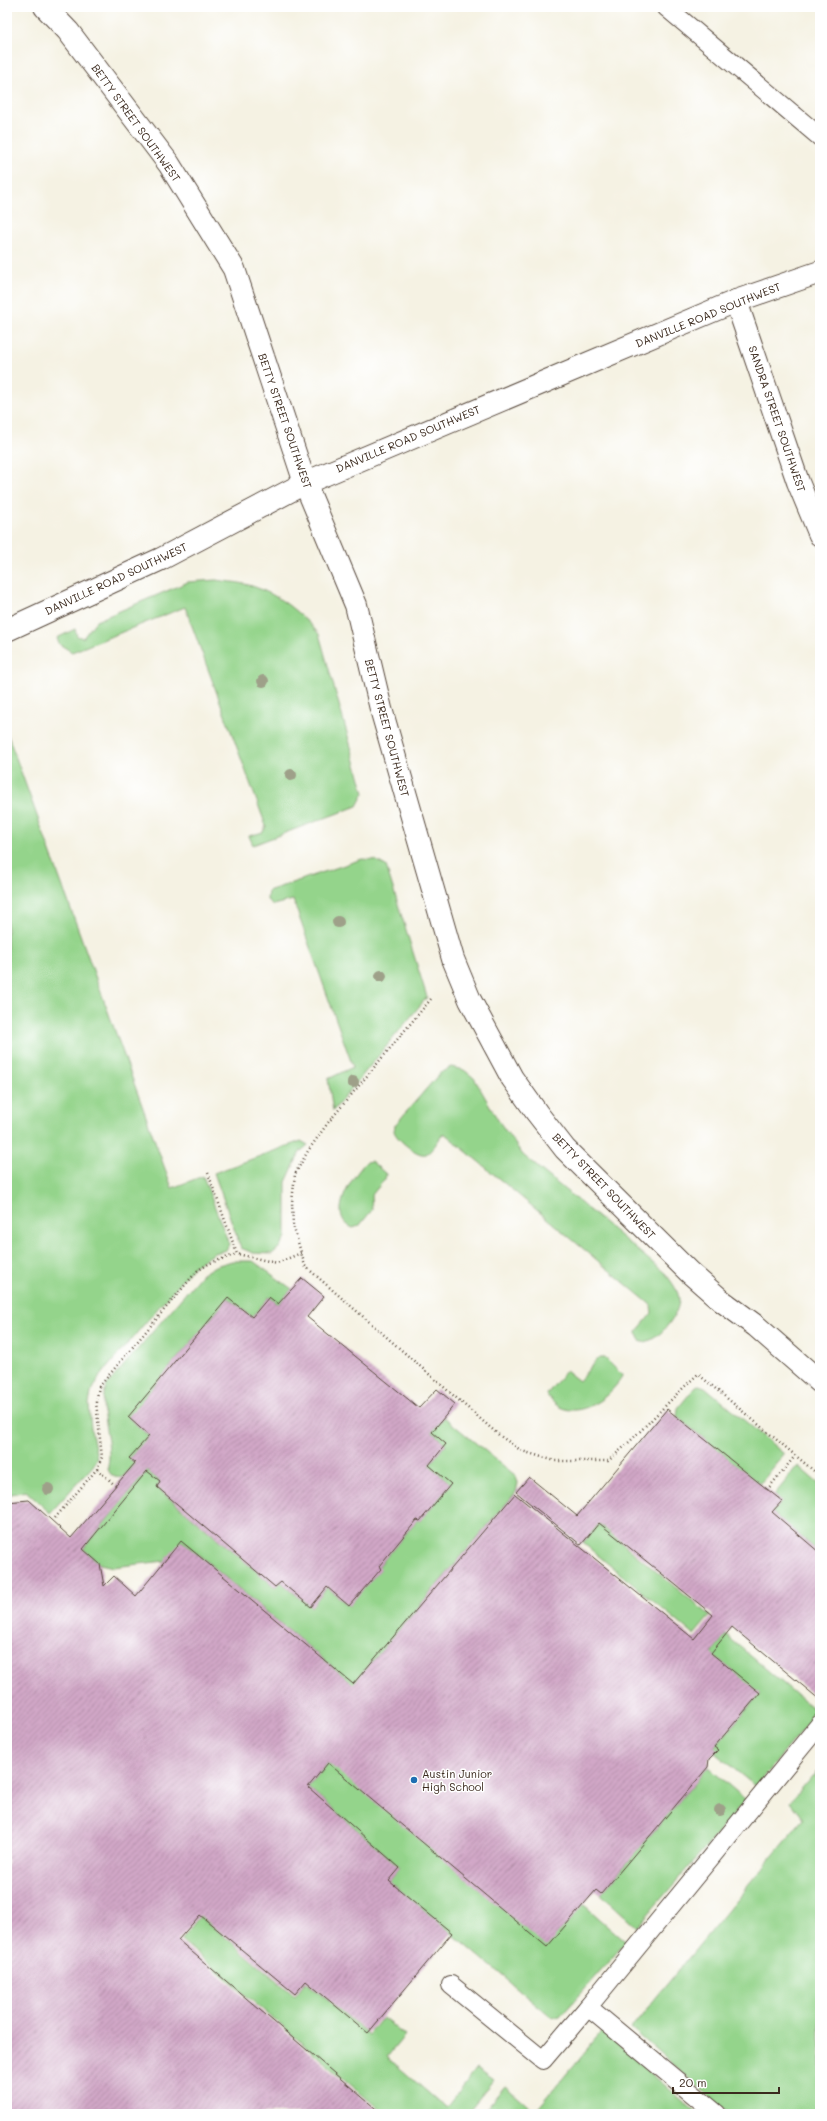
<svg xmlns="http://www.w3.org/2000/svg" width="827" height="2121" font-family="Mali,sans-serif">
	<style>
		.grass { fill: #94d48b; stroke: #687f54 }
		.building { fill: url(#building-hatch) }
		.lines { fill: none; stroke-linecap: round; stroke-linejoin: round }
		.lane-casing { stroke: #57483c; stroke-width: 20 }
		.street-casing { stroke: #57483c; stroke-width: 24 }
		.secondary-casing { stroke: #57483c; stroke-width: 24 }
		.path { stroke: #57483c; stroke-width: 2.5; stroke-dasharray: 1 3; stroke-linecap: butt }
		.lane { stroke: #fff; stroke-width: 18 }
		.street { stroke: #fff; stroke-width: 22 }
		.secondary { stroke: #fff; stroke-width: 22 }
		.tree { fill: #9ea089 }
		.poi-dot { fill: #1f6fb2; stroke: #fff; stroke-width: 1.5 }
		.labels { text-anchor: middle; stroke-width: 3; stroke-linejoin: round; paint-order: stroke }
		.street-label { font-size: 11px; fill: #3b2a1e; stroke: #fff }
		.poi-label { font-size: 11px; fill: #3b2a1e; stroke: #fff; text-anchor: start }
	</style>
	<defs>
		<pattern id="building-hatch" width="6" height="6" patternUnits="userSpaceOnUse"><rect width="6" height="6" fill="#d1a7c7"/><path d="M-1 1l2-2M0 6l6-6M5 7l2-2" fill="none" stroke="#ab88a1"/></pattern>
	</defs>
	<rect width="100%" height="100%" fill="#fff"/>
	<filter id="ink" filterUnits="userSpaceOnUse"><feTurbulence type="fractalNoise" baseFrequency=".025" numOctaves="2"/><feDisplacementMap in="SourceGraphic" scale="8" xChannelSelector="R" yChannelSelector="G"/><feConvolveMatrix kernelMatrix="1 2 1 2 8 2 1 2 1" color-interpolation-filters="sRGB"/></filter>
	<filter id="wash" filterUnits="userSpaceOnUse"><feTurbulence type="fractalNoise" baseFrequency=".012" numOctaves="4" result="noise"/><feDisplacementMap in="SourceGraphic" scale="16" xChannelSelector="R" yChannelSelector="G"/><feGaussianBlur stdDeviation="0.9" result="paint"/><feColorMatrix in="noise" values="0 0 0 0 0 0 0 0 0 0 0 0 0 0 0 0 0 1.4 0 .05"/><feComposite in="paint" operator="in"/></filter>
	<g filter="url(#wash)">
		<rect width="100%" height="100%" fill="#f5f2e3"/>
		<!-- grass -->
		<g class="grass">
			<path d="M 216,580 C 227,582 241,582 252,586 C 280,595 300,613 319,634 L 364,793 L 357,806 L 253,845 L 249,836 L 263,832 L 266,826 L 185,607 L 72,652 L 59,644 L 57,638 L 75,629 L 77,636 L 83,638 L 96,621 L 188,582 Z"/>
			<polygon points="7,733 172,1188 203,1176 229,1244 226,1250 214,1253 194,1266 100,1376 91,1393 89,1404 91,1429 97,1458 93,1466 50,1513 26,1491 7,1495"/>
			<polygon points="362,859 375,860 386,866 427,997 333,1111 328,1079 353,1067 293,900 273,905 267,900 268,891"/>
			<path d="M 451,1067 L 464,1070 L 474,1078 L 498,1120 L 523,1155 L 666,1274 C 671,1282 678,1289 679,1299 C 680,1314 657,1344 641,1342 L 638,1337 L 637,1331 L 652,1313 L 651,1305 L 444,1133 C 439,1138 433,1151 426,1154 C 418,1157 396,1139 394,1131 C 394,1131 395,1126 395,1125 L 440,1073 Z"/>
			<polygon points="301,1141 308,1145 300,1152 286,1182 286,1237 281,1246 272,1254 253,1253 241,1248 214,1173"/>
			<path d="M 371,1161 L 386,1174 L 385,1179 L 371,1196 L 372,1210 L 359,1226 L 353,1228 C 325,1216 353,1176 366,1162 Z"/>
			<path d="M 232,1261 L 253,1261 L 292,1289 L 278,1304 L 269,1297 L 252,1317 L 228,1298 L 128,1417 L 149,1436 L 129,1458 L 135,1463 L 123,1477 C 118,1478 113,1478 110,1473 C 106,1468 109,1464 109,1458 C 110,1433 97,1409 107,1385 L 202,1274 L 215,1266 Z"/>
			<path d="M 601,1358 L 605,1358 L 622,1375 C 621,1381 616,1385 612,1390 C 598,1405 572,1419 554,1403 C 551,1400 548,1398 547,1394 L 566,1371 L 579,1381 L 597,1359 Z"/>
			<polygon points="699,1385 705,1387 784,1454 760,1484 677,1417 678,1408 696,1386"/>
			<polygon points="444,1417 516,1476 518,1483 516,1492 353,1684 182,1541 165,1561 113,1567 100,1564 83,1549 147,1471 160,1481 157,1488 275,1587 281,1582 311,1607 327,1587 349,1606 380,1569 379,1566 417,1520 420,1521 451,1484 429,1465 446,1444 432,1432"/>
			<polygon points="798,1466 820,1485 820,1553 772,1512 782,1501 774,1495"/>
			<polygon points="599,1524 710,1616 694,1635 583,1543"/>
			<polygon points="726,1635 817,1712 756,1787 715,1753 714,1747 760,1694 711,1653"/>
			<polygon points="328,1763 583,1904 626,1942 560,2016 553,2018 389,1881 400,1867 308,1787"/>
			<polygon points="708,1767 746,1800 637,1927 601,1894"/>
			<polygon points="820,1767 820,2114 730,2114 631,2028 803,1819 790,1802"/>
			<polygon points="200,1916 295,1996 306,1982 369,2035 383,2017 405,2035 387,2057 446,2108 477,2068 494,2080 466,2114 385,2114 181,1940"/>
			<polygon points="602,2031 698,2114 481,2114 505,2086 535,2112"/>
		</g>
		<g id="blocks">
			<!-- building -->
			<polygon class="building" points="302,1278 324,1296 307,1317 419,1408 437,1389 455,1404 432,1432 446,1444 429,1465 451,1484 420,1521 417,1520 379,1566 381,1569 349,1606 327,1587 311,1607 281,1582 275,1587 157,1487 160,1481 147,1471 83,1549 100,1564 104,1586 114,1576 136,1596 181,1541 353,1684 515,1494 694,1639 713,1615 599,1523 581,1545 516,1492 529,1477 577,1516 667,1409 782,1501 772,1512 820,1553 820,1700 732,1627 711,1653 760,1693 714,1747 718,1750 709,1759 708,1767 601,1894 596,1890 547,1947 328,1763 308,1787 400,1868 389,1881 452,1933 368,2033 306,1981 295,1994 200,1915 178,1940 382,2114 7,2114 7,1502 29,1500 71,1538 135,1463 129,1458 149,1436 128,1417 228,1298 252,1317 269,1297 278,1304"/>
		</g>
	</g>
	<g filter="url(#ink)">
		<use href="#blocks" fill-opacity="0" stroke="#57483c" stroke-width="1"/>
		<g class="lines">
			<defs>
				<g id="lane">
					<polyline points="666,7 820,137"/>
					<polyline points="451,1985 543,2060 588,2007"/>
					<polyline points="717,2114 588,2007 820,1724"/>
				</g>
				<polyline id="street" points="736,301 798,482 820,535"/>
				<g id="secondary">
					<polyline points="45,7 68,31 169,164 234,269 305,483 356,605 381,709 453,959 470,1000 512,1078 537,1113 565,1149 689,1272 722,1301 756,1326 820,1382"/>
					<polyline points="7,630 161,559 305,483 736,301 820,272"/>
				</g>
			</defs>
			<!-- lane casing -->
			<use href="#lane" class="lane-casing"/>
			<!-- street casing -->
			<use href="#street" class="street-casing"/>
			<!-- secondary casing -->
			<use href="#secondary" class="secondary-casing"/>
			<!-- path -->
			<g class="path">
				<path d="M 431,999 L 327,1124 L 308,1151 L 295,1174 L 292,1202 L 293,1225 L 305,1266 L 500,1436 L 522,1451 L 555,1461 L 608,1461 C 640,1434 667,1402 698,1374 L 820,1476"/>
				<polyline points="208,1173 237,1254 277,1263 301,1253"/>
				<polyline points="97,1469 116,1486"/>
				<polyline points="767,1490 795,1456"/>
				<polyline points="55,1518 97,1469 102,1457 96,1402 99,1387 197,1271 210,1263 237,1254"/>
			</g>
			<!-- lane -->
			<use href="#lane" class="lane"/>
			<!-- street -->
			<use href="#street" class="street"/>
			<!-- secondary -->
			<use href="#secondary" class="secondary"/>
		</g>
		<!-- trees -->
		<g class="tree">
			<circle cx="263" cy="681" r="6"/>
			<circle cx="291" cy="775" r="6"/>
			<circle cx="338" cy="922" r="6"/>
			<circle cx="381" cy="976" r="6"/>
			<circle cx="353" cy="1082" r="6"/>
			<circle cx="48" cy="1489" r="6"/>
			<circle cx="720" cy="1810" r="6"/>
		</g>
	</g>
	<!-- markers -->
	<circle class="poi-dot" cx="414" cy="1780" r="4"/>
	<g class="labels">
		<!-- street labels -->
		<g class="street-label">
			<text transform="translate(136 123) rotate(54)" y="4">BETTY STREET SOUTHWEST</text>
			<text transform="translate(708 315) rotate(-22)" y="4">DANVILLE ROAD SOUTHWEST</text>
			<text transform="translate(777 419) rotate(71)" y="4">SANDRA STREET SOUTHWEST</text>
			<text transform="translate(285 421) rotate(71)" y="4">BETTY STREET SOUTHWEST</text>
			<text transform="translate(408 439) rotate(-23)" y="4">DANVILLE ROAD SOUTHWEST</text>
			<text transform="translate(116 579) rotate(-25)" y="4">DANVILLE ROAD SOUTHWEST</text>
			<text transform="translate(387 728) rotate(75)" y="4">BETTY STREET SOUTHWEST</text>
			<text transform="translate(604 1186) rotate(46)" y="4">BETTY STREET SOUTHWEST</text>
		</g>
		<!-- poi labels -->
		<g class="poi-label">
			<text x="422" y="1778">Austin Junior<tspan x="422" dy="13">High School</tspan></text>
		</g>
	</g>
	<!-- margin -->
	<rect width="827" height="2121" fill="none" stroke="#fff" stroke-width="24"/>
	<!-- scale -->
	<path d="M673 2087v6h106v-6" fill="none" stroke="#3b2a1e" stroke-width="2"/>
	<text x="679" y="2087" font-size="12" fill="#3b2a1e" stroke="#ffffff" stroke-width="3" paint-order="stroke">20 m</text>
</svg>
